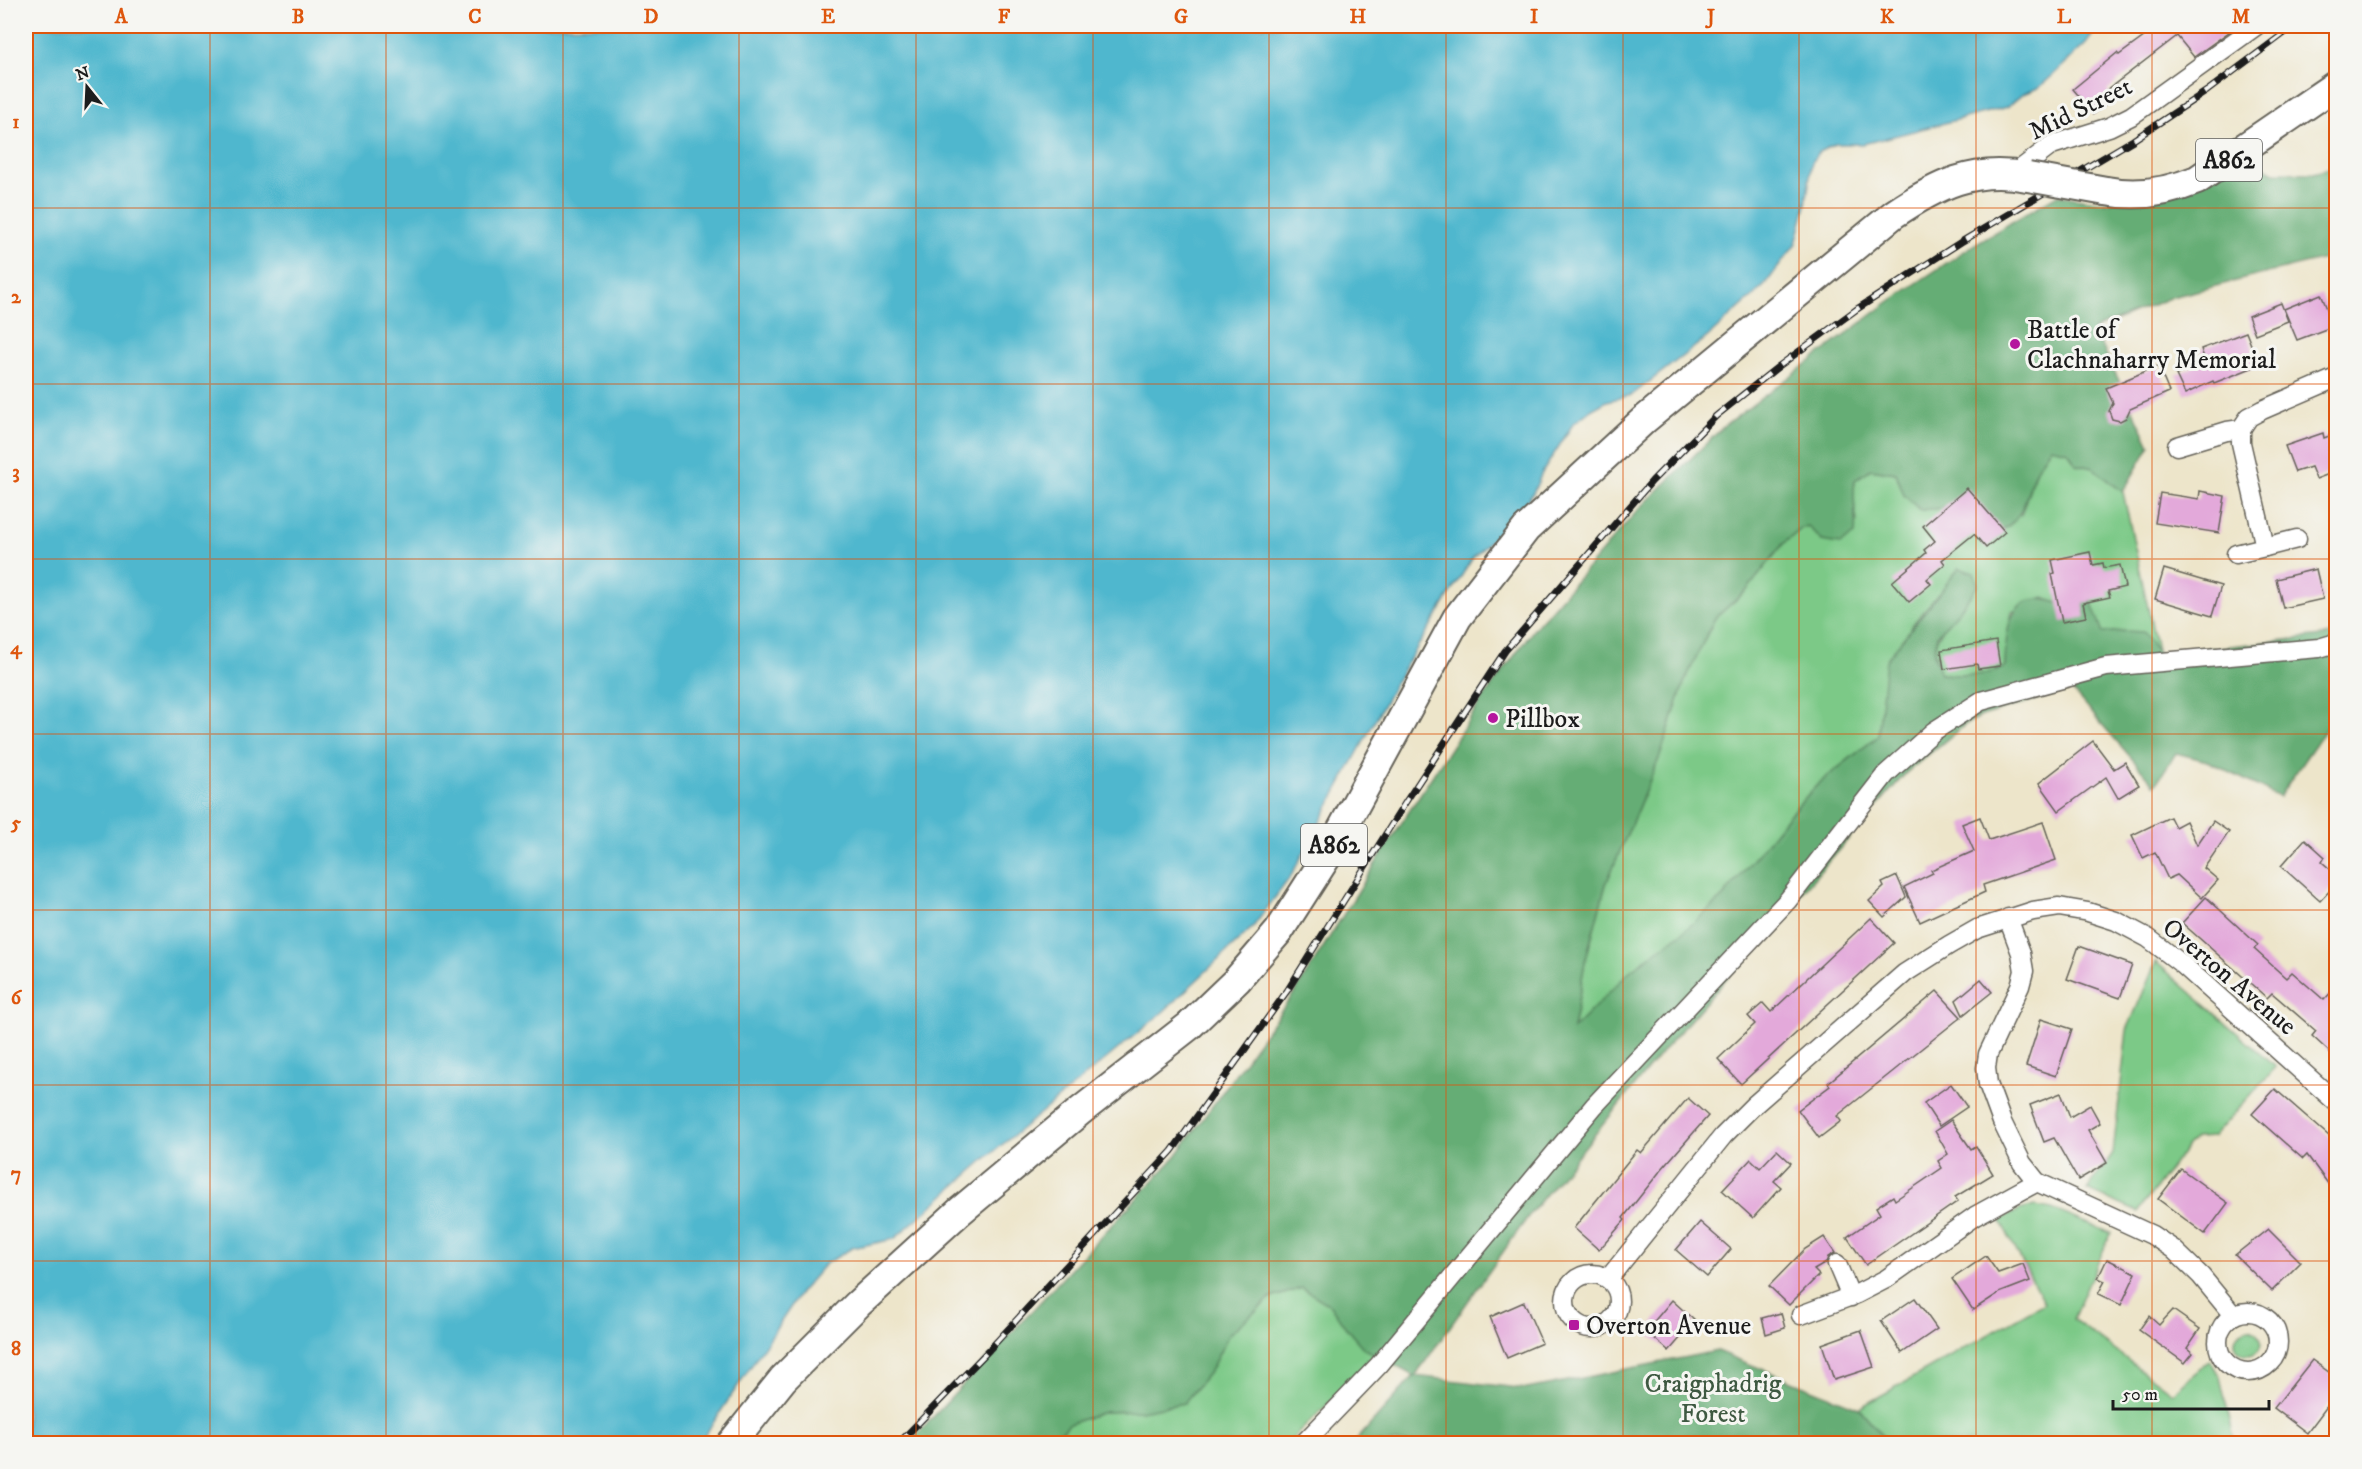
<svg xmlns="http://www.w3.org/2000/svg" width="2362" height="1469" font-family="'IM FELL DW Pica',serif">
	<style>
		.green { fill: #7cc987; stroke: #4c7252; stroke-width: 1.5 }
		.forest { fill: #65ad74; stroke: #406448; stroke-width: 1.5 }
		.water { fill: #50b7ce; stroke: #366a75; stroke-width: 1.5 }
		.building { fill: #e3a9da }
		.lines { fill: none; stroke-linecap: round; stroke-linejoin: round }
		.street-casing { stroke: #656259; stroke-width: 21 }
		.primary-casing { stroke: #656259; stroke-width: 32 }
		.street { stroke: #fff; stroke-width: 18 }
		.primary { stroke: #fff; stroke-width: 28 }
		.rail-casing { stroke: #1c1c1c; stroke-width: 7 }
		.rail { stroke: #f6f6f2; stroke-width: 4.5; stroke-dasharray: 14; stroke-linecap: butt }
		.primary-bridge-casing { stroke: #656259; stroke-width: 32; stroke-linecap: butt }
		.primary-bridge { stroke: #fff; stroke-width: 28 }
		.grid { fill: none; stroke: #de560d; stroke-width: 1.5; stroke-opacity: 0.55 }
		.poi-dot { fill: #b5179e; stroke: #f6f6f2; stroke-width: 2 }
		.labels { text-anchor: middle; stroke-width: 6; stroke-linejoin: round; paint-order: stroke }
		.shield { fill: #f6f6f2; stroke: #5d5d5c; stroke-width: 1.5 }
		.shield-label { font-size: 24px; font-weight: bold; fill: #1c1c1c }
		.street-label { font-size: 26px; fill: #1c1c1c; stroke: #f6f6f2 }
		.poi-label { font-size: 26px; fill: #1c1c1c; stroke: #f6f6f2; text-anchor: start }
		.park-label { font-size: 26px; fill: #3e5941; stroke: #f6f6f2 }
		.neatline { fill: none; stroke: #de560d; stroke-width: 2 }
		.grid-label { font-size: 20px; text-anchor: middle; font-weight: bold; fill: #de560d }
	</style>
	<rect width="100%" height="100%" fill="#f6f6f2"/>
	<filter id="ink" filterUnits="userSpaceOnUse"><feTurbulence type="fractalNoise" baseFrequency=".0167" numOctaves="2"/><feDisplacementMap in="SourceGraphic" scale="12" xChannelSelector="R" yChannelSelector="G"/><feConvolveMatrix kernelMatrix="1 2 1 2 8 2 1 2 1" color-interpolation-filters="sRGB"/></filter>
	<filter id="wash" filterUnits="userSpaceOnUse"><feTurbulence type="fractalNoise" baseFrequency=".008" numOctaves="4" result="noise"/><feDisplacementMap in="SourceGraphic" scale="24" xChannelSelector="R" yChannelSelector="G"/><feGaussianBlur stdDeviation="1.35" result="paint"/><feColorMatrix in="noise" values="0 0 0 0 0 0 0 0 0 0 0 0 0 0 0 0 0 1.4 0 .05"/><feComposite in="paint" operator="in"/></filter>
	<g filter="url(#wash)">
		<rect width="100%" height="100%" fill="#ede5ca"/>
		<!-- green -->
		<g class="green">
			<path d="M 2051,447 L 2068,451 L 2076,464 L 2093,468 L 2123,492 L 2158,654 L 2125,631 L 2103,633 L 2097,619 L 2044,598 L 2012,612 L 2008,631 L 2005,667 C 1985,678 1963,675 1940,674 C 1929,640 1937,635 1959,611 L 1938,594 L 1912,625 L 1883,699 L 1878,736 L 1818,784 L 1789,815 L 1723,897 L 1573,1030 L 1585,962 L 1606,884 L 1660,756 L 1684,683 L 1698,653 L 1715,618 L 1747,590 L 1783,544 L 1802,528 L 1808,526 L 1822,541 L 1857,521 L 1853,496 L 1855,480 L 1871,469 L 1896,473 L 1904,495 L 1920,510 L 1943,508 L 1959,515 L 2021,515 L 2036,469 Z"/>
			<polygon points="2156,962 2276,1067 2213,1137 2196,1138 2187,1146 2138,1212 2087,1190 2113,1153 2127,1030"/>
			<polygon points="2035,1206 2052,1209 2111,1233 2073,1319 2172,1393 2210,1360 2220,1377 2235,1442 1889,1443 1859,1408 2044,1303 2000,1220 2019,1210"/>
			<path d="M 1302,1288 C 1311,1294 1324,1299 1331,1306 C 1348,1325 1354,1343 1377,1356 L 1288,1443 L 1049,1444 L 1069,1424 L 1104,1412 L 1140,1411 L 1210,1371 L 1229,1334 L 1271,1298 Z"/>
			<circle cx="2248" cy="1342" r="13"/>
		</g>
		<!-- forest -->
		<path class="forest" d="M 2248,160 L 2275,172 L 2313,173 L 2336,167 L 2336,256 L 2172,297 L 2094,329 L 2150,445 L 2123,492 L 2093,468 L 2076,464 L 2068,451 L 2051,447 C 2046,455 2039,463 2035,471 C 2022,504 2027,520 1991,536 L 1959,515 L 1943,508 L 1920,510 L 1904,495 L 1896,473 L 1871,469 L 1855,480 C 1852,499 1857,516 1855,534 L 1840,544 L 1822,541 L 1808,526 L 1802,528 L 1783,544 L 1747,590 L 1715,618 L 1698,653 L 1684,683 L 1660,756 L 1606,884 L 1585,962 L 1573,1029 L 1631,970 L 1683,932 L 1723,897 L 1789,815 L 1818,784 L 1878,736 L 1886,660 L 1959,568 L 1974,573 L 1978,585 L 1959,611 L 1937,635 L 1934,655 L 1941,674 C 1963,675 1985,678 2005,667 C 2006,630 2008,586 2058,603 L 2069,595 L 2089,595 L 2103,633 L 2125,631 L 2143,632 L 2159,654 L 2331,635 L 2336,656 L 2336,714 L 2279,797 L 2207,761 L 2176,753 L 2155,785 L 2071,689 L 1982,716 L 1966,724 L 1906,773 L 1663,1051 L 1530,1214 L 1415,1376 L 1527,1389 L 1717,1351 L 1859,1408 L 1889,1443 L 1354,1443 L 1414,1376 L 1364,1349 L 1346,1328 L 1330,1305 L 1302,1288 L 1271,1298 L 1229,1334 L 1210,1371 L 1184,1403 L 1140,1411 L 1104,1412 L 1069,1424 L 1049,1443 L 908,1444 L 1176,1156 L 1297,989 L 1382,853 L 1481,701 L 1534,629 L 1638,510 L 1723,427 L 1890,301 L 1975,244 L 2057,195 L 2106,203 Z"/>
		<!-- water -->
		<polygon class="water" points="26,26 2099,26 2086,44 2040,87 2023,94 2007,107 1863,144 1835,144 1819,152 1812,161 1806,205 1796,244 1764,286 1710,335 1632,395 1607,401 1591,410 1573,424 1542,473 1533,493 1516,515 1472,559 1397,680 1291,876 1253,927 1163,1012 997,1149 894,1239 852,1248 825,1264 800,1293 699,1444 26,1443"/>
		<g id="blocks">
			<!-- building -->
			<g class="building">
				<polygon points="2159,26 2237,26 2194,57 2177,36 2107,90 2113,98 2094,114 2073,89 2117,53 2119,55"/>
				<polygon points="2321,294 2334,326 2297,340 2284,309"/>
				<polygon points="2281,303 2288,321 2255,334 2248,316"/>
				<polygon points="2246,332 2259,365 2214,383 2213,381 2185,394 2176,375 2205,361 2201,349"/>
				<polygon points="2158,366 2169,392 2130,409 2126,418 2120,421 2112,419 2109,411 2113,403 2106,388"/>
				<polygon points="2323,433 2324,438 2337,433 2337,471 2316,479 2311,467 2295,472 2285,446"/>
				<polygon points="1967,488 2005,532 1986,548 1974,534 1942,560 1945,564 1927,579 1931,584 1909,602 1892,582 1926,553 1924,550 1935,541 1923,526"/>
				<polygon points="2200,491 2225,496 2219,533 2155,523 2160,493 2199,499"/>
				<polygon points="2090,552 2093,565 2103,563 2104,568 2120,565 2125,587 2108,591 2110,597 2083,603 2086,617 2062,622 2052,574 2055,573 2052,560"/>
				<polygon points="2164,569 2221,586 2212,616 2155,599"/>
				<polygon points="2316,569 2323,599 2283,608 2276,579"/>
				<polygon points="1996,641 2000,666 1978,669 1977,664 1944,669 1941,650"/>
				<polygon points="2093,741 2114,769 2125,762 2139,785 2118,798 2106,777 2059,811 2039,783"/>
				<polygon points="1980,817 1989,840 2043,822 2056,860 1983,885 1985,892 1920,922 1904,887 1933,873 1931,870 1974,851 1962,824"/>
				<polygon points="2170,817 2175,827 2186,821 2197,845 2213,821 2229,832 2204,868 2218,880 2202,898 2177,875 2168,879 2155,852 2143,858 2132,835"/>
				<polygon points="2305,839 2325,857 2322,862 2337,875 2337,883 2320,901 2281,866"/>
				<polygon points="1897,876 1906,897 1884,917 1869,901 1884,887 1882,883"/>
				<polygon points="2206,897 2258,945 2254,949 2286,978 2292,972 2324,1000 2337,986 2337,1059 2312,1036 2316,1031 2272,993 2267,998 2182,923"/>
				<polygon points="1871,918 1894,943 1741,1084 1718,1059 1755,1024 1748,1016 1763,1003 1771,1012"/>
				<polygon points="2079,946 2132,965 2120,998 2067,979"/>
				<polygon points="1981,979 1992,992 1963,1015 1956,1000"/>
				<polygon points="1937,991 1961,1017 1837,1116 1841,1121 1819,1138 1798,1110 1830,1086 1828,1083"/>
				<polygon points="2041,1019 2072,1029 2056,1076 2026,1066"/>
				<polygon points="1951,1084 1967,1107 1939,1126 1924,1103"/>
				<polygon points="2275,1089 2337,1143 2337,1196 2307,1155 2303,1159 2252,1114"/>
				<polygon points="2061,1093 2070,1117 2090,1105 2100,1123 2088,1130 2107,1163 2078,1180 2054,1138 2044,1142 2030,1105"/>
				<polygon points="1688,1098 1708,1116 1661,1170 1623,1218 1625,1220 1599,1250 1574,1228 1637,1150 1641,1153"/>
				<polygon points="1951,1120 1971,1149 1976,1146 1993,1174 1955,1197 1958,1201 1866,1265 1847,1237 1880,1214 1876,1207 1893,1196 1895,1200 1942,1168 1938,1161 1948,1154 1935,1131"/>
				<polygon points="1777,1150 1791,1163 1774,1181 1781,1187 1753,1218 1722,1190 1751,1159 1760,1168"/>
				<polygon points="2181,1169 2228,1203 2205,1234 2158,1199"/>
				<polygon points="1700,1222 1731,1249 1707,1277 1676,1250"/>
				<polygon points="2268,1229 2301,1262 2272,1291 2235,1255"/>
				<polygon points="1824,1237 1835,1253 1828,1257 1826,1263 1814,1270 1819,1275 1789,1305 1769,1286 1805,1249"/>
				<polygon points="1986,1256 1998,1273 2023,1264 2030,1281 1999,1293 1973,1310 1952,1279"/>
				<polygon points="2107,1259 2136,1273 2121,1305 2098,1294 2105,1281 2098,1278"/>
				<polygon points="1915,1298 1937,1329 1902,1353 1881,1321"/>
				<polygon points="1672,1300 1695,1321 1669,1351 1646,1331"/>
				<polygon points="1524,1302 1542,1343 1507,1358 1490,1317"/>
				<polygon points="2173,1310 2200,1329 2187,1348 2193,1353 2185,1363 2139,1330 2149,1316 2159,1325"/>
				<polygon points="1781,1313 1785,1328 1766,1334 1762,1318"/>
				<polygon points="1861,1330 1874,1367 1834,1380 1822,1344"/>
				<polygon points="2312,1360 2337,1378 2337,1393 2307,1433 2274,1408"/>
			</g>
		</g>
	</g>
	<g filter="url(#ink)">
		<use href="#blocks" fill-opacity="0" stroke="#656259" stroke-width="1.5"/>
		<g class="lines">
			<defs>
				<g id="street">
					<polyline points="2014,174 2052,145 2109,127 2131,116 2256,26"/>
					<polyline points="2177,446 2227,431 2241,429 2249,417 2262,410 2336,378"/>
					<polyline points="2265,547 2297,539"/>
					<polyline points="2236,554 2265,547 2241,443 2241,429"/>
					<polyline points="2008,918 2021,953 2024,971 2020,986 1988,1054 1986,1068 1988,1084 2002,1122 2022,1163 2037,1182 2152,1235 2173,1249 2201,1276 2233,1315"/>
					<polyline points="1837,1264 1851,1297"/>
					<circle cx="1592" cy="1301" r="27"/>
					<polyline points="1608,1279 1723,1136 1753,1106 1905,973 1949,945 1977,929 2033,911 2059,907 2088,912 2116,921 2148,938 2182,964 2336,1102"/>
					<circle cx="2248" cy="1342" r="30"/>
					<polyline points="1801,1315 1857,1294 1886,1279 1975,1216 2037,1182"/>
					<polyline points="1303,1444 1379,1365 1594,1106 1788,900 1886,774 1934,731 1981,701 2106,667 2319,648 2336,643"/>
				</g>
				<g id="primary">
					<path d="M 2106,191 C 2137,197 2168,192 2197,180 L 2336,85"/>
					<path d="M 731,1444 L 783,1379 L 858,1304 L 959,1212 L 1079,1112 L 1189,1026 L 1237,980 L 1279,931 L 1329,853 L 1457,618 L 1526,529 L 1644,420 L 1894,214 C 1937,185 1974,166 2028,177"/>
				</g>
			</defs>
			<!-- street casing -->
			<use href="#street" class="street-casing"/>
			<!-- primary casing -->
			<use href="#primary" class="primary-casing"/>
			<!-- street -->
			<use href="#street" class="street"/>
			<!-- primary -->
			<use href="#primary" class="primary"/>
			<defs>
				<polyline id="rail" points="898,1444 989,1350 1172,1151 1287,991 1407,800 1505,651 1652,481 1716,416 1779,366 1857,309 1961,242 2133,140 2207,91 2294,26"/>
			</defs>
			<!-- rail casing -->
			<use href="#rail" class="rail-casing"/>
			<!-- rail -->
			<use href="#rail" class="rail"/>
			<defs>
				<polyline id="primary-bridge" points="2028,177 2106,191"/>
			</defs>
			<!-- primary-bridge casing -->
			<use href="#primary-bridge" class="primary-bridge-casing"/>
			<!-- primary-bridge -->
			<use href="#primary-bridge" class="primary-bridge"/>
		</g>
	</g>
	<!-- grid -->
	<path class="grid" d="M 210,26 L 210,1444M 386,26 L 386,1444M 563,26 L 563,1444M 739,26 L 739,1444M 916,26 L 916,1444M 1093,26 L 1093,1444M 1269,26 L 1269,1444M 1446,26 L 1446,1444M 1623,26 L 1623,1444M 1799,26 L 1799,1444M 1976,26 L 1976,1444M 2152,26 L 2152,1444M 26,208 L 2336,208M 26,384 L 2336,384M 26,559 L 2336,559M 26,734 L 2336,734M 26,910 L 2336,910M 26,1085 L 2336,1085M 26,1261 L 2336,1261"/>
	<!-- markers -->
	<g class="poi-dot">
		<circle cx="2015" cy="344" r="6"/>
		<circle cx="1493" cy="718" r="6"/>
		<rect x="1568" y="1319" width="12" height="12" rx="3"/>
	</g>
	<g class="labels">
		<!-- shield labels -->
		<g class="shield">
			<rect x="2196" y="139" width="66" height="42" rx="4.5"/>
			<rect x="1301" y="824" width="66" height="42" rx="4.5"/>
		</g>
		<g class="shield-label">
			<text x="2229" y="168">A862</text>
			<text x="1334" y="853">A862</text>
		</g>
		<!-- street labels -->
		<g class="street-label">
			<text transform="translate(2080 108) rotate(-26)" y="9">Mid Street</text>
			<text transform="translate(2230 976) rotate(40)" y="9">Overton Avenue</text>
		</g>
		<!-- poi labels -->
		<g class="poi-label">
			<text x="2027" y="338">Battle of<tspan x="2027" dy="30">Clachnaharry Memorial</tspan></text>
			<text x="1505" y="727">Pillbox</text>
			<text x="1586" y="1334">Overton Avenue</text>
		</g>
		<!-- park labels -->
		<g class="park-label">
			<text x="1713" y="1392">Craigphadrig<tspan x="1713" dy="30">Forest</tspan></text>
		</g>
	</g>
	<!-- margin -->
	<rect width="2362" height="1469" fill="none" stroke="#f6f6f2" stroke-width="66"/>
	<!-- north arrow -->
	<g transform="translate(87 87) rotate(342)" stroke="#f6f6f2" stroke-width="4.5" paint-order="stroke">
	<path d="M0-4.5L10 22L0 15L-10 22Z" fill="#1c1c1c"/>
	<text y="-9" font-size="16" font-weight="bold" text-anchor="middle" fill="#1c1c1c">N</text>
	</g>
	<!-- scale -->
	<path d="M2113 1400v9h156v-9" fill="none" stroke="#1c1c1c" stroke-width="3"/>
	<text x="2122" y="1400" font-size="18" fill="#1c1c1c" stroke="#f6f6f2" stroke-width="4.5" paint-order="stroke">50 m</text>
	<rect x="33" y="33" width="2296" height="1403" class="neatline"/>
	<g class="grid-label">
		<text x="121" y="23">A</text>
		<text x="298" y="23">B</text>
		<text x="475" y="23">C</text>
		<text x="651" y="23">D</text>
		<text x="828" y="23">E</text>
		<text x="1004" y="23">F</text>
		<text x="1181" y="23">G</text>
		<text x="1358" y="23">H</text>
		<text x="1534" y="23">I</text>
		<text x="1711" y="23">J</text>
		<text x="1887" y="23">K</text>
		<text x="2064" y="23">L</text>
		<text x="2241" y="23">M</text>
		<text x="16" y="128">1</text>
		<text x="16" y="303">2</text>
		<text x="16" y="478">3</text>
		<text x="16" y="654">4</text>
		<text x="16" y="829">5</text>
		<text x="16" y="1004">6</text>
		<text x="16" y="1180">7</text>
		<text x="16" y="1355">8</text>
	</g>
</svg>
